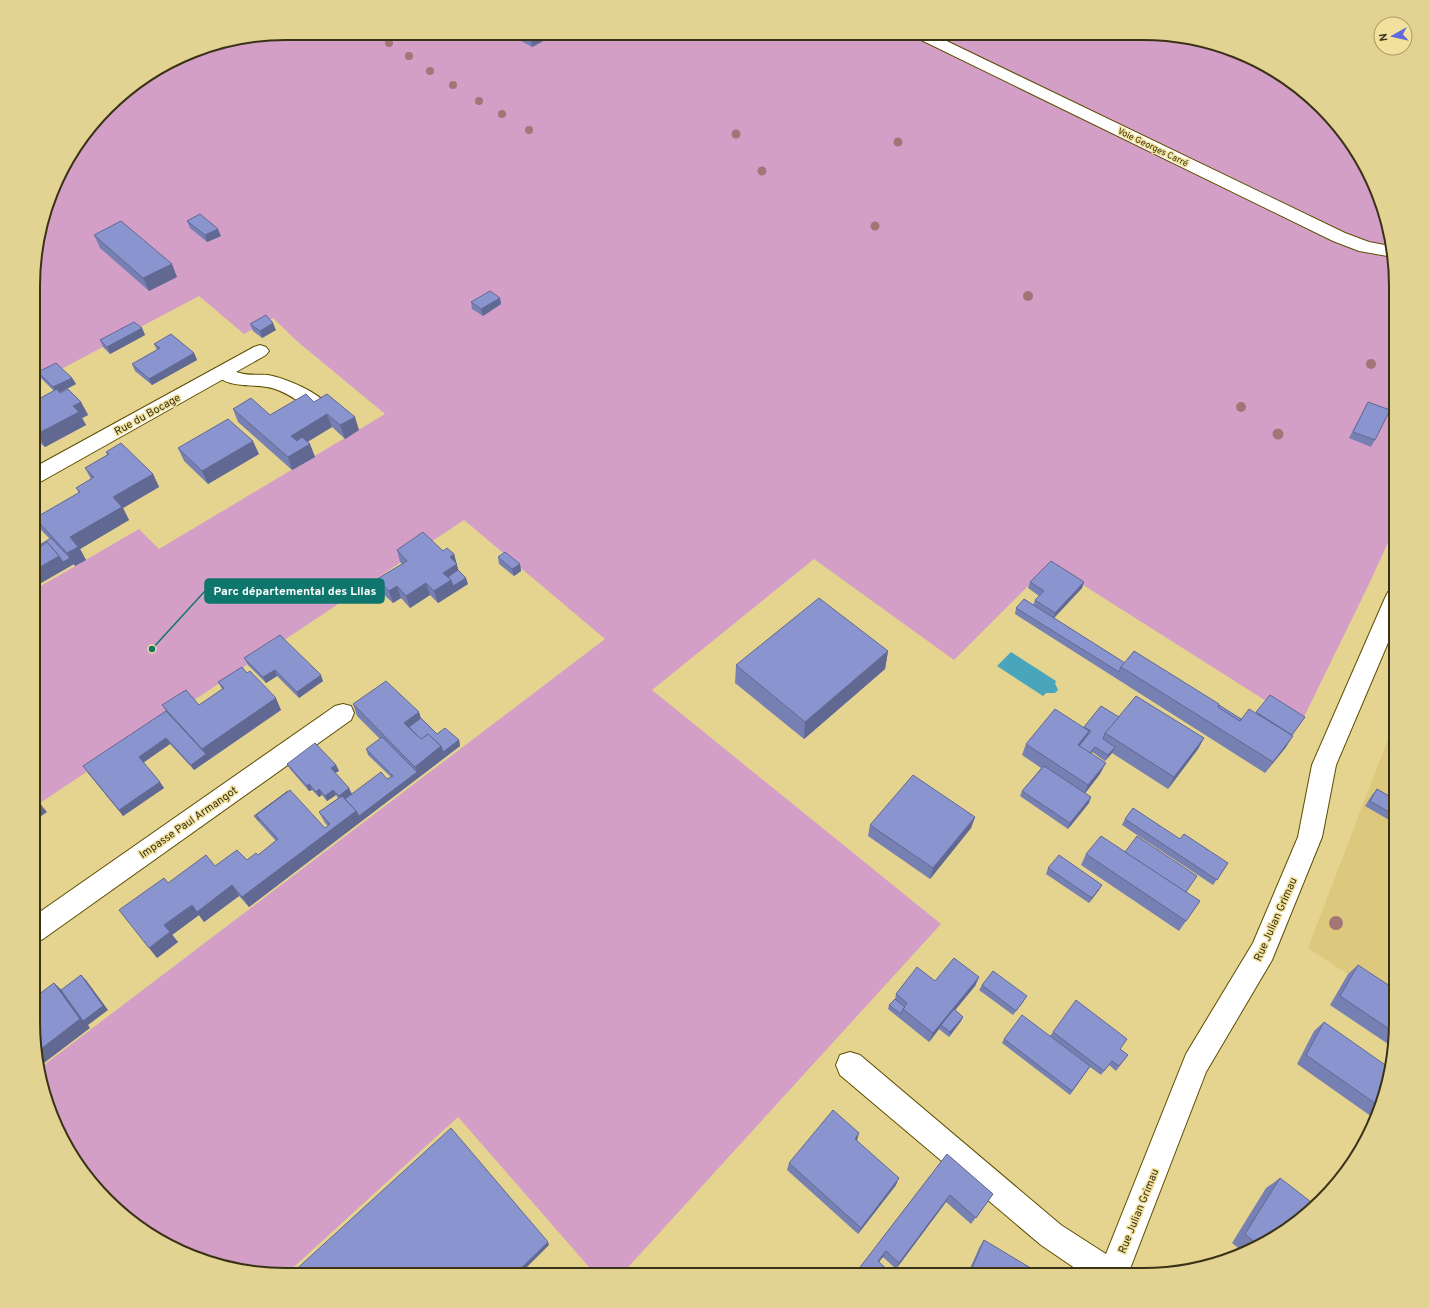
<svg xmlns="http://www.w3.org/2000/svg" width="1429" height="1308" font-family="Overpass,sans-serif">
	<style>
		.built { fill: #dcc97d }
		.green { fill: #d49fc6 }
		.water { fill: #48a5bb }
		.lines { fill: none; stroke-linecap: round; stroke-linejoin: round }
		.lane-casing { stroke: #5d4d00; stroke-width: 2 }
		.street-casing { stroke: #5d4d00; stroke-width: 2 }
		.lane { fill: #fff; fill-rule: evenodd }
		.street { fill: #fff; fill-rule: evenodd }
		.tree { fill: #a47576 }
		.wall { fill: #7780b3 }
		.shaded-wall { fill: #616892 }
		.building { fill: #8a95d0; stroke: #616892 }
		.labels { text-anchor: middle; stroke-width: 3; stroke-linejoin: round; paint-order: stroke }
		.far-street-label { font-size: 9px; fill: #393216; stroke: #f2e19d }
		.street-label { font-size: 11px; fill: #393216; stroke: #f2e19d }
		.rim { fill: none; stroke: #393216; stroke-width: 2 }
		.leader { fill: none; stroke: #0f766e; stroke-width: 1.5 }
		.callout-dot { fill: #0f766e; stroke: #f2e19d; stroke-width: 1.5 }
		.callout { fill: #0f766e; stroke: #0f766e; stroke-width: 1.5 }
		.callout-label { font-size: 12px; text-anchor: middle; font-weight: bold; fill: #fff }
	</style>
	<rect width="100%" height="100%" fill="#e5d490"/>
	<!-- built -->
	<polygon class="built" points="1396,718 1396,1006 1308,948"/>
	<!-- green -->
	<polygon class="green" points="286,33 1160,34 1255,59 1333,119 1377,189 1395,269 1396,525 1370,582 1301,723 1050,564 954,660 814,559 652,690 941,924 621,1275 596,1275 458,1117 285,1275 236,1270 174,1249 96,1189 52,1119 40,1068 605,639 464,520 34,807 34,590 139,529 159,549 385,414 298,342 273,318 244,334 199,296 35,383 35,252 67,160 119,96 204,46"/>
	<!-- water -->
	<polygon class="water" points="1011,652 1056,681 1055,683 1058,690 1055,693 1046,693 1043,696 997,666"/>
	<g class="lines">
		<defs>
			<path id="lane" d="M 223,366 C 229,368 234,372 240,373 C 249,376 259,374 268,375 C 285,378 321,393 330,408 L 327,412 L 321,414 L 315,412 C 302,404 290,394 275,389 C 257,382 226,391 215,372 L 217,368 Z"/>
			<g id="street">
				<polygon points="911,33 930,33 1345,233 1369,242 1390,246 1393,257 1359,251 1333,241 913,36"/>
				<polygon points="260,345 266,347 269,351 266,355 42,481 35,483 35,467 254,347"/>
				<polygon points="1396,590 1396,624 1336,765 1322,837 1272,960 1206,1072 1128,1274 1085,1275 1041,1245 840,1075 836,1065 840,1055 850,1052 860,1055 1061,1225 1106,1254 1186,1054 1253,943 1298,837 1312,765 1385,598 1388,592"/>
				<polygon points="343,704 351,706 354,713 351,720 43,939 34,943 34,916 335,706"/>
			</g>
		</defs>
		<!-- lane casing -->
		<use href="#lane" class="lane-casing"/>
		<!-- street casing -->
		<use href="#street" class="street-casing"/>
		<!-- lane -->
		<use href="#lane" class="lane"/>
		<!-- street -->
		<use href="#street" class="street"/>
	</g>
	<!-- trees -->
	<g class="tree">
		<circle cx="389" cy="43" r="4"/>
		<circle cx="409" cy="56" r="4"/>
		<circle cx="430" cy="71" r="4"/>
		<circle cx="453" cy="85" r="4"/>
		<circle cx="479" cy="101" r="4"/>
		<circle cx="502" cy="114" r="4"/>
		<circle cx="529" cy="130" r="4"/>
		<circle cx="736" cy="134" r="4.5"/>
		<circle cx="898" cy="142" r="4.5"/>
		<circle cx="762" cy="171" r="4.5"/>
		<circle cx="875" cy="226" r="4.5"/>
		<circle cx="1028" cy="296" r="5"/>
		<circle cx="1371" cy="364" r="5"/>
		<circle cx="1241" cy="407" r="5"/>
		<circle cx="1278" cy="434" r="5.5"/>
		<circle cx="1336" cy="923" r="7"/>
	</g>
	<!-- wall -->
	<g class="wall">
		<polygon points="518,33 544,34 545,40 532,47 519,40"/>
		<polygon points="187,221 221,236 207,242 190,228"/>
		<polygon points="94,235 177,277 149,291 100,248"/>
		<polygon points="500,298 501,304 483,316 472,309 471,302"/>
		<polygon points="250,324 276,330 262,338 253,331"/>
		<polygon points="142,328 145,335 110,354 103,347 100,340"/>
		<polygon points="154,344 194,353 197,360 152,385 135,371 132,364 157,350"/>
		<polygon points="38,372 72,378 76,384 60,392 60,393 81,402 88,415 82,418 86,425 45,447 40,443 41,444 35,447 35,401 54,391 42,379"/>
		<polygon points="314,402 359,430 345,439 332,427 308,441 315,457 292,470 238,422 233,409 270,415"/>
		<polygon points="1368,402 1375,440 1371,447 1349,438"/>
		<polygon points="178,448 259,454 208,484 184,461"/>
		<polygon points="106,452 153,474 159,487 123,508 129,520 80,549 86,560 75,566 74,564 34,587 35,548 50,539 42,531 35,518 79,493 76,488 91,479 85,468 107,455"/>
		<polygon points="397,550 443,551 454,554 458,570 468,584 438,603 430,595 410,608 401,598 393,603 381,592 377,579 402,564 400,562"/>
		<polygon points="498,557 520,564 521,571 514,576 499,564"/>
		<polygon points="1030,582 1084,582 1082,588 1054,618 1125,663 1219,705 1241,719 1256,713 1301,723 1292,735 1286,747 1265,773 1015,614 1016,608 1033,605 1035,600 1039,596 1028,588"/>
		<polygon points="888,651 885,669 804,739 735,683 736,665"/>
		<polygon points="244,658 323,681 299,698 277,676 266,683 248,665"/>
		<polygon points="247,673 281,710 194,770 170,744 143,762 164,788 123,816 87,772 166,711 162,705 199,705 222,689 218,682"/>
		<polygon points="353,704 421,718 437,734 459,740 460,746 249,907 239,896 204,922 199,915 172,935 178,942 157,958 168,883 215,866 247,860 258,855 276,841 258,821 254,816 325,828 328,826 325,823 319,812 338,798 336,795 327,801 322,795 319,797 312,790 309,791 290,769 287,764 336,765 339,771 335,773 352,794 387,779 391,777 368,755 366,749 380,739 357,716"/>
		<polygon points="1101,706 1119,717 1204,738 1198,749 1168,789 1112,753 1105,761 1092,752 1091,754 1100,774 1085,793 1089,803 1068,829 1020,796 1022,791 1041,768 1022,755 1026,744 1084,727"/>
		<polygon points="1377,789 1396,800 1396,824 1365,806 1372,795"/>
		<polygon points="975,817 971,828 930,879 868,836 870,825"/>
		<polygon points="1125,819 1180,839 1228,863 1213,885 1122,825"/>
		<polygon points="1086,854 1186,892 1200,901 1179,931 1081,865"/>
		<polygon points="1048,868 1099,890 1089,903 1046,874"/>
		<polygon points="1358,965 1396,1023 1394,1048 1330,1005 1348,974"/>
		<polygon points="979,977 975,986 955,1010 963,1017 961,1021 949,1037 939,1029 929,1042 888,1009 889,1005 895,999 896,994 935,981"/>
		<polygon points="982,985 1024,1001 1013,1015 979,990"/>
		<polygon points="1324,1022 1391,1072 1375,1119 1297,1064 1314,1031"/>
		<polygon points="1053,1032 1120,1049 1128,1055 1116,1071 1109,1065 1101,1075 1090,1067 1070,1095 1002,1043 1004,1039 1080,1059 1050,1036"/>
		<polygon points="857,1141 896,1185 858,1234 787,1170 789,1163"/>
		<polygon points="947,1154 993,1194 971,1224 946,1202 896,1269 883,1257 854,1275"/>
		<polygon points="1280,1178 1310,1212 1244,1253 1232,1243 1266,1188"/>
		<polygon points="984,1240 1039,1275 967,1275 980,1246"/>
	</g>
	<!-- shaded-wall -->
	<g class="shaded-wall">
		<polygon points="544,34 545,40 532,47 531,41"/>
		<polygon points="218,229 221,236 207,242 205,235"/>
		<polygon points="172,264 177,277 149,291 143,278"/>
		<polygon points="500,298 501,304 483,316 481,309"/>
		<polygon points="273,323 276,330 262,338 260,331"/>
		<polygon points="142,328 145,335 110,354 107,347"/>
		<polygon points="194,353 197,360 152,385 149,379"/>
		<polygon points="72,378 76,384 57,394 53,387"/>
		<polygon points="81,402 88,415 82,418 86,425 45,447 37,434 73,406"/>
		<polygon points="327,414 332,427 296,449 291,436"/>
		<polygon points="355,417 359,430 345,439 340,425"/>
		<polygon points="37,437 41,444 35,447 35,438"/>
		<polygon points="253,441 259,454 208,484 202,471"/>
		<polygon points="310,444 315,457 292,470 288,457"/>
		<polygon points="153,474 159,487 123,508 129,520 80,549 86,560 75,566 67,553 70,537 113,497"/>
		<polygon points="454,554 460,576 466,578 468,584 438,603 434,591 450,557"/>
		<polygon points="59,556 67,568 34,587 35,570"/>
		<polygon points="70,558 74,564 67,568 63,562"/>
		<polygon points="520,564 521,571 514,576 512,569"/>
		<polygon points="1084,582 1082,588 1053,619 1055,613"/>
		<polygon points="426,583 430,595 410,608 406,596"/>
		<polygon points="397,586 401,598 393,603 389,591"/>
		<polygon points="888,651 885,669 804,739 805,722"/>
		<polygon points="275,670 277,676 266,683 263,677"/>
		<polygon points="321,675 323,681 299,698 297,692"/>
		<polygon points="276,698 281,710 194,770 191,765 206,754 202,749"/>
		<polygon points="419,712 423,724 411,733 404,723"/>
		<polygon points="1089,731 1084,742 1077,752 1078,745"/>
		<polygon points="1293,736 1286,747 1265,773 1273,762"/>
		<polygon points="166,738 170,744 143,763 139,757"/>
		<polygon points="1204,738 1198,749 1168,789 1174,777"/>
		<polygon points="459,740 460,746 249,907 242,897 356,811 417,772 415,767 441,746"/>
		<polygon points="1095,747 1092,752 1083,764 1086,758"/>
		<polygon points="1115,747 1112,753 1105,761 1108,755"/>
		<polygon points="1106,763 1100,774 1083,796 1088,785"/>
		<polygon points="336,765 339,771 333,774 331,768"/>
		<polygon points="160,782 164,788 123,816 119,810"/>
		<polygon points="309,784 312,790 309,791 307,786"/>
		<polygon points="349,788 352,794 342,802 339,796"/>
		<polygon points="319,789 322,795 319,797 316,792"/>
		<polygon points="333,790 336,795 327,801 325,796"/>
		<polygon points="1091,797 1089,803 1068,829 1070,823"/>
		<polygon points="35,798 47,812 34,821 34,812"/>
		<polygon points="975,817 971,828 930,879 933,868"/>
		<polygon points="232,885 239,896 204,922 199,915 172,935 164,925 192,905"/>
		<polygon points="1102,885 1099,890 1089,903 1092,898"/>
		<polygon points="170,932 178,942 157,958 149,948"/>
		<polygon points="81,975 86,980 108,1010 88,1025 90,1028 40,1066 37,1052 54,983 64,992"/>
		<polygon points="979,977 975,986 942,1026 941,1025 939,1029 929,1042 933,1033"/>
		<polygon points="963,1017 961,1021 949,1037 950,1032"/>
		<polygon points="859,1133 857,1141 855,1139"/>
		<polygon points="899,1178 896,1185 858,1234 861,1228"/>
		<polygon points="950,1195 946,1202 896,1269 899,1263"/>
		<polygon points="548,1242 549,1245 519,1275 514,1275"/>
		<polygon points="886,1251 883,1257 875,1267 878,1261"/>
	</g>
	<!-- building -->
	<g class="building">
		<polygon points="518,33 543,33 544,34 531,41"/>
		<polygon points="200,214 218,229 205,235 187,221"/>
		<polygon points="121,221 172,264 143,278 94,235"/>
		<polygon points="490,291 500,298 481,309 471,302"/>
		<polygon points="266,315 273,323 260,331 250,324"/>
		<polygon points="134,322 142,328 107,347 100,340"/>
		<polygon points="171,334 194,353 149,379 132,364 160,348 154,344"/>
		<polygon points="56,363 72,378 53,387 38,372"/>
		<polygon points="57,389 60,393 68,389 81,402 73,406 79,412 37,434 35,432 35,401"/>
		<polygon points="306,394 314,402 327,394 355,417 340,425 327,414 291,436 297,441 302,437 310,444 288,457 233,409 251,398 270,415"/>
		<polygon points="1368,402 1390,410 1375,440 1353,432"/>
		<polygon points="228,419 253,441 202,471 178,448"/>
		<polygon points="121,443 153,474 113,497 122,507 70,537 78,547 67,553 35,518 80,492 76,488 94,477 85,468 109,454 106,452"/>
		<polygon points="423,532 443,551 447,548 454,554 450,557 457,564 443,573 451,580 434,591 426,583 406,596 397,586 389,591 377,579 407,561 397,550"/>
		<polygon points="51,538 70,558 63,562 59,556 47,542 35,550 35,548"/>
		<polygon points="47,542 59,556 35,570 35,550"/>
		<polygon points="505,552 520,564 512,569 498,557"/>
		<polygon points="1051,561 1084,582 1055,613 1035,600 1044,591 1030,582"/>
		<polygon points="458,570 466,578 453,586 451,580 448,577"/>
		<polygon points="819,598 888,651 805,722 736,665"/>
		<polygon points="1024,599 1125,663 1121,667 1119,672 1016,608"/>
		<polygon points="280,635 321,675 297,692 275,670 263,677 244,658"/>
		<polygon points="1134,651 1219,704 1218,707 1240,721 1249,709 1293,736 1273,762 1121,667"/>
		<polygon points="242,667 247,673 250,671 276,698 202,749 162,705 186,690 199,705 224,688 218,682"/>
		<polygon points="386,681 419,712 404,723 421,739 428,734 441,746 415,767 353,704"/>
		<polygon points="1270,695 1305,717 1292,735 1256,712"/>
		<polygon points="1136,696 1204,738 1174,777 1105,733"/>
		<polygon points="1219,705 1241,719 1240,721 1218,707"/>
		<polygon points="1101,706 1119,717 1105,733 1103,739 1115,747 1108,755 1095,747 1090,753 1079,746 1091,731 1084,727"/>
		<polygon points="1055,709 1089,731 1078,745 1106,763 1088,785 1026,744"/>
		<polygon points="166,711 206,754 191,765 166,738 139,757 160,782 119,810 83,766"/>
		<polygon points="421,718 437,734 445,728 459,740 443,752 441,746 428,734 421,739 409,727"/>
		<polygon points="382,737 417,772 359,816 356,811 345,799 381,772 387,779 393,776 366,749"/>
		<polygon points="315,743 336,765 331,768 349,788 339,796 333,790 325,796 319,789 316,792 309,784 307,786 287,764"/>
		<polygon points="1044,766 1091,797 1070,823 1022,791"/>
		<polygon points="913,775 975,817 933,868 870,825"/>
		<polygon points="1377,789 1396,800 1396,816 1370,801"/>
		<polygon points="290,790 325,828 330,824 319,812 342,796 356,811 242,897 232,885 197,912 192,905 164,925 170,932 149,948 119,910 164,878 168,883 206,855 215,866 237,850 247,860 256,853 258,855 278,839 256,815"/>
		<polygon points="288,791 256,815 259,821 254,816"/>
		<polygon points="35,798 42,806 34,812 34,799"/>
		<polygon points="1133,808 1180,839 1184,834 1228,863 1217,880 1125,819"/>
		<polygon points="1101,836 1200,901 1186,921 1086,854"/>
		<polygon points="1137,836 1197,876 1186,892 1125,852"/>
		<polygon points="1059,855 1102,885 1092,898 1048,868"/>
		<polygon points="954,958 979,977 933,1033 903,1009 907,1003 896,994 917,967 935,981"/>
		<polygon points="1358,965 1396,990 1396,1023 1395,1033 1340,996"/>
		<polygon points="993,971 1027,996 1016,1011 982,985"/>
		<polygon points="81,975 103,1006 83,1021 61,990"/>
		<polygon points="54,983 80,1019 37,1052 34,1039 34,998"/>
		<polygon points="895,999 905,1007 903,1009 901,1014 889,1005"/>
		<polygon points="1076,1000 1127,1039 1120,1049 1128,1055 1119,1066 1112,1061 1104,1071 1053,1032"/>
		<polygon points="954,1009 963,1017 950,1032 941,1025"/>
		<polygon points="1022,1015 1090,1066 1072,1091 1004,1039"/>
		<polygon points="1324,1022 1391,1069 1391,1072 1379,1106 1306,1055"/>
		<polygon points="833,1110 859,1133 855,1139 899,1178 861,1228 789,1163"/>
		<polygon points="451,1128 548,1242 514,1275 290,1275"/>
		<polygon points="947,1154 993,1194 976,1218 950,1195 899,1263 886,1251 878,1261 893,1275 854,1275"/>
		<polygon points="1280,1178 1315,1205 1310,1212 1258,1245 1245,1234"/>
		<polygon points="984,1240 1039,1273 1039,1275 969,1275"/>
	</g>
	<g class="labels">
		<!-- far-street labels -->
		<g class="far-street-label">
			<text transform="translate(1153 147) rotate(26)" y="3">Voie Georges Carré</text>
		</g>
		<!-- street labels -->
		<g class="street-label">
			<text transform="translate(147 414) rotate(-29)" y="4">Rue du Bocage</text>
			<text transform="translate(188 822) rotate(-35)" y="4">Impasse Paul Armangot</text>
			<text transform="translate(1275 919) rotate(-66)" y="4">Rue Julian Grimau</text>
			<text transform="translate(1138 1211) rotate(-68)" y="4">Rue Julian Grimau</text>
		</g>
	</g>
	<!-- crop -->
	<path d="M0 0H1429V1308H0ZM286 40H1143A246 246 0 0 1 1389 286V1022A246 246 0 0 1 1143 1268H286A246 246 0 0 1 40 1022V286A246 246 0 0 1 286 40Z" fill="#e3d392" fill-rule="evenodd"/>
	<path class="rim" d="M286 40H1143A246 246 0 0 1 1389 286V1022A246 246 0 0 1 1143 1268H286A246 246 0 0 1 40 1022V286A246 246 0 0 1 286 40Z"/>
	<!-- callouts -->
	<path class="leader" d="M152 649L205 591"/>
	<circle class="callout-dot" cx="152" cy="649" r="4"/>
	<rect class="callout" x="205" y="579" width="179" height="24" rx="4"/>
	<g class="callout-label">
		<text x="295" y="595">Parc départemental des Lilas</text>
	</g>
	<!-- north arrow -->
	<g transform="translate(1393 36) rotate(262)"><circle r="19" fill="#f2e19d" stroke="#a89b67"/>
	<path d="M0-3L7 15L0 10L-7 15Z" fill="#5f69e0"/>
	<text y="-6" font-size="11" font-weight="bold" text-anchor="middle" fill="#393216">N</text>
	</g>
</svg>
